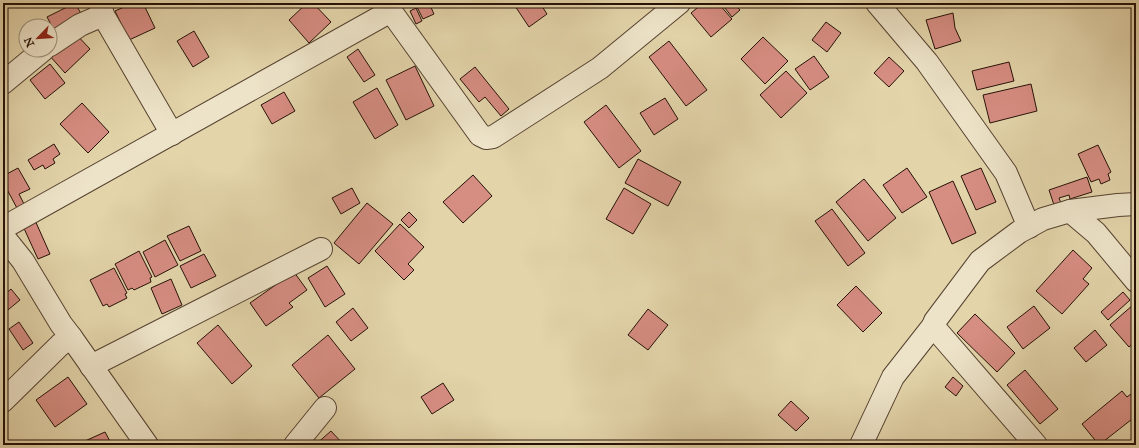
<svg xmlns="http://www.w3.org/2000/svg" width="1139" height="448" font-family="'IM FELL Great Primer',serif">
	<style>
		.building { fill: #d68d82; stroke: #261107 }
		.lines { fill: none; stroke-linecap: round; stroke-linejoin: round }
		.minor-casing { stroke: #554230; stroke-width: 24 }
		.minor { stroke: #ede3c8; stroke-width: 22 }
	</style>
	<rect width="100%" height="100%" fill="#e3d4aa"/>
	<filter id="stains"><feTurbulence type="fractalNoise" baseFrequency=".005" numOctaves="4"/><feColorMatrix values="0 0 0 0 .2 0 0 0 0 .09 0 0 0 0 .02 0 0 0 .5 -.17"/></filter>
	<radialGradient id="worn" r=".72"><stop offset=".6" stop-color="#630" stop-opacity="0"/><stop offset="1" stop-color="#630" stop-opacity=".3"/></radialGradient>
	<!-- building -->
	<g class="building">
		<polygon points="75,3 83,17 55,32 47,17"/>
		<polygon points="133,3 143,3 155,28 129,40 115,11"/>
		<polygon points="307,3 313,3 331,22 309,43 289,20"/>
		<polygon points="425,3 429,3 434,14 423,19 417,7"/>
		<polygon points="513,3 540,3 547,14 529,27"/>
		<polygon points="703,3 718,3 732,19 711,37 691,13"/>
		<polygon points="721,3 734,3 740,10 732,17"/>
		<polygon points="416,8 422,21 416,24 410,11"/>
		<polygon points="953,13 955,28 961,41 935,49 926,20"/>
		<polygon points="826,22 841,33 827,52 812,40"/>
		<polygon points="194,31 209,57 193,67 177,41"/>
		<polygon points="74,32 90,49 65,73 49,55"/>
		<polygon points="763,37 788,61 765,84 741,59"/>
		<polygon points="669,41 707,90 686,106 649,57"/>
		<polygon points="358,49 375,75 364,82 347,57"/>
		<polygon points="814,56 829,77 810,90 795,69"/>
		<polygon points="889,57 904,71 889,87 874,73"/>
		<polygon points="1009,62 1014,81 977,90 972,71"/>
		<polygon points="50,64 65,83 45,99 30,80"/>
		<polygon points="415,66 434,106 406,120 386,80"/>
		<polygon points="475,67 509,109 501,116 485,97 479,102 460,79"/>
		<polygon points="786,71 807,93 781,118 760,95"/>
		<polygon points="1031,84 1037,111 990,123 983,95"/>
		<polygon points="377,88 398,125 375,139 353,102"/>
		<polygon points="284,92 295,111 272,124 261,105"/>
		<polygon points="665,98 678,119 654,135 640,113"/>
		<polygon points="82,103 109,132 88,153 60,124"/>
		<polygon points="606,105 641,151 619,168 584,122"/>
		<polygon points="54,144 60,154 53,159 55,163 45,169 43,165 34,170 28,160"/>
		<polygon points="1098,145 1111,172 1108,174 1110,180 1101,184 1099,179 1091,182 1078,154"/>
		<polygon points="638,159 681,182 668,206 625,183"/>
		<polygon points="18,168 30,189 19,194 25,206 18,210 3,182 3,176"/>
		<polygon points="907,168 927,197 902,213 883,185"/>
		<polygon points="981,168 996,202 976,210 961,176"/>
		<polygon points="473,175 492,196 463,223 443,202"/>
		<polygon points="1087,177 1092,192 1070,199 1069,195 1059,198 1061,203 1054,205 1049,190"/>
		<polygon points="864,179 896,218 868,241 836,202"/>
		<polygon points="953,181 976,233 952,244 929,192"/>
		<polygon points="352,188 360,203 341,214 332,198"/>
		<polygon points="624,188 651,204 633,234 606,219"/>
		<polygon points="367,203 393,224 359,264 334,243"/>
		<polygon points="832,209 865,253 848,266 815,221"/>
		<polygon points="409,212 417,220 409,228 401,220"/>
		<polygon points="34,218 50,254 38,259 22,224"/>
		<polygon points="400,224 424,247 408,264 414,270 404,280 375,251"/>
		<polygon points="189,226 201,251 180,261 167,236"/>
		<polygon points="165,240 178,265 155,277 143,252"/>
		<polygon points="1073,250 1092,268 1083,279 1089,284 1062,314 1036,291"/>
		<polygon points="139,251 152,277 150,278 151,282 134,290 132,288 128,290 115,264"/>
		<polygon points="204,254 216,276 191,288 180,266"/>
		<polygon points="327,266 345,294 325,307 308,278"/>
		<polygon points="114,268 127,293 125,294 127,298 109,307 107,304 103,306 90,280"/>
		<polygon points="294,272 307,290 289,303 293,307 266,326 250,303"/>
		<polygon points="171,279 182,305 162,314 151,288"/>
		<polygon points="856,286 882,313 863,332 837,305"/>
		<polygon points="11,289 20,300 3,314 3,296"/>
		<polygon points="1123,292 1130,300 1108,320 1101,312"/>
		<polygon points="1133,305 1136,308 1136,341 1129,347 1110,325"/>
		<polygon points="1034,306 1050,328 1023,349 1007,327"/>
		<polygon points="353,308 368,328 351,341 336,322"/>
		<polygon points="648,309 668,325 648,350 628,335"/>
		<polygon points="975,314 1015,353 997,372 957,333"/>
		<polygon points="19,322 33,343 23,350 9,329"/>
		<polygon points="218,325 252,366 232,384 197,343"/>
		<polygon points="1095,330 1107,345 1086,362 1074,348"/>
		<polygon points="328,335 355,369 319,398 292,365"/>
		<polygon points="1025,370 1058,409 1040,424 1007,385"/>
		<polygon points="68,377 87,404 55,427 36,400"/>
		<polygon points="953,377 963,386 956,396 945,387"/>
		<polygon points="1136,382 1136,393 1131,387"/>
		<polygon points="443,383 454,400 432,414 421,397"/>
		<polygon points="1122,391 1127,397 1131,394 1136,401 1136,416 1099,445 1082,424"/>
		<polygon points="791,401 809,418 796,431 778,415"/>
		<polygon points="331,431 344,445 315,445"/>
		<polygon points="105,432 112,445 87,445 85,441"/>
	</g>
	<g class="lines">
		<defs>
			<g id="minor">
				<polyline points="100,3 103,15 172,134"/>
				<polyline points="385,3 480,135 486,138 493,137 600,68 679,3"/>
				<polyline points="877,3 927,62 1006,173 1029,227"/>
				<polyline points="50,45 80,25 103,15"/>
				<polyline points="3,83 43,50"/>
				<polyline points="1070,211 1096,233 1136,281"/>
				<polyline points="3,228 391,11"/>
				<polyline points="3,236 23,261 61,324 71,337 147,445"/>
				<polyline points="933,326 1036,445"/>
				<polyline points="91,366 321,249"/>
				<polyline points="3,401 60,345 71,337"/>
				<polyline points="295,445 325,408"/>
				<polyline points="861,445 893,377 933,326 935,321 980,261 1019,232 1043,219 1070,211 1118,205 1136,204"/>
			</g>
		</defs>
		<!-- minor casing -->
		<use href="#minor" class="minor-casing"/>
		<!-- minor -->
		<use href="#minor" class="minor"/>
	</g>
	<!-- margin -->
	<rect width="1139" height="448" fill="none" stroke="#e3d4aa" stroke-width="16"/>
	<rect x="4" y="4" width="1131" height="440" fill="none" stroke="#261107" stroke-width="2"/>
	<rect x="8" y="8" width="1123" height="432" fill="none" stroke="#261107"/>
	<!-- north arrow -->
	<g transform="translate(38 38) rotate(245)"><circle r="19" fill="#ede3c8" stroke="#9d8f7b"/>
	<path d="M0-3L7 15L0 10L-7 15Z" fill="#8f2418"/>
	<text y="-6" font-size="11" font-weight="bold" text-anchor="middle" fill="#261107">N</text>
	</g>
	<rect width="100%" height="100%" filter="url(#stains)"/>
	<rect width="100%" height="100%" fill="url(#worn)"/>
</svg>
